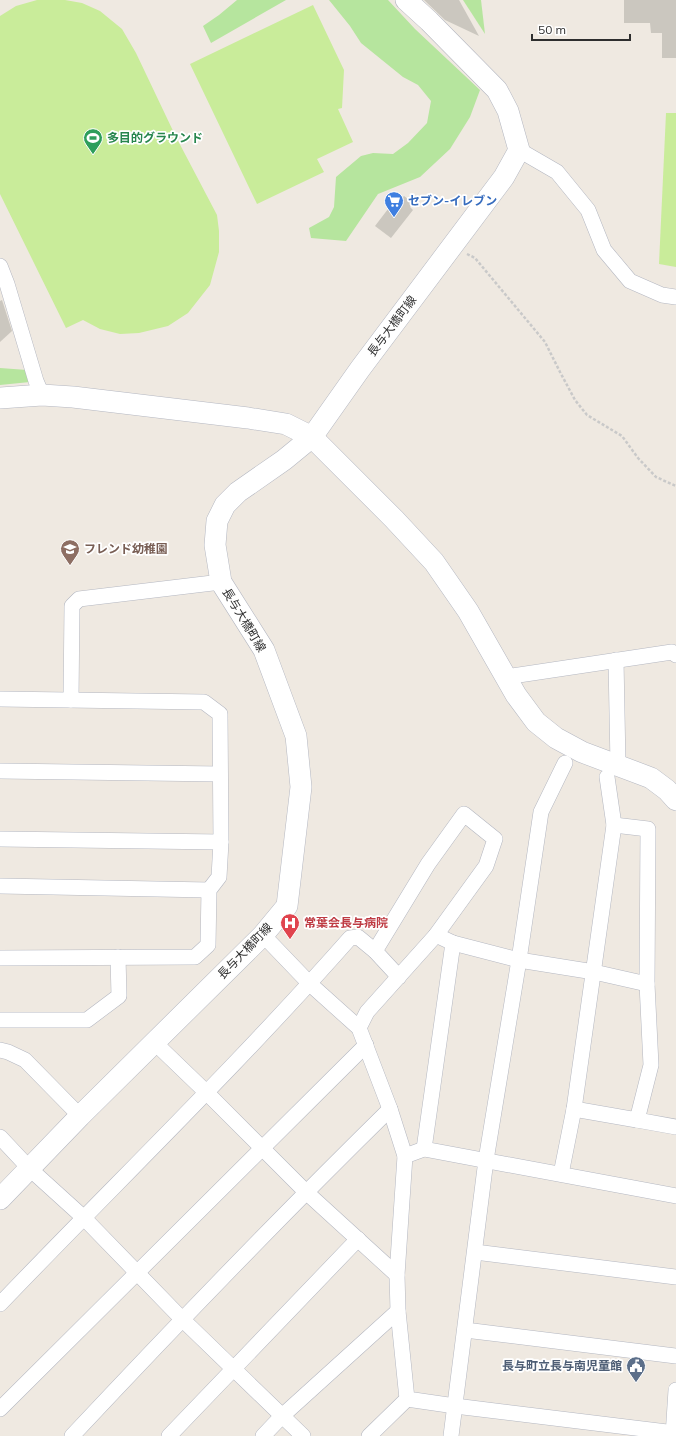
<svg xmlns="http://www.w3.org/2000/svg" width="676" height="1436" font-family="Mulish,'Noto Sans JP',sans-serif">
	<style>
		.green { fill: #b6e59e }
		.pitch { fill: #c9ec9a }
		.building { fill: #cbc7bf }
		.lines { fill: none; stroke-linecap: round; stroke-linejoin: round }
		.street-casing { stroke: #b4b7c1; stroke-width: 16 }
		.secondary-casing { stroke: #b4b7c1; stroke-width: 22 }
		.path { stroke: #c9c9c9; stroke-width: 2.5; stroke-dasharray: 3 2; stroke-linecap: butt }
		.street { stroke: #fff; stroke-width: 15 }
		.secondary { stroke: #fff; stroke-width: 21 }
		.labels { text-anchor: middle; stroke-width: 3.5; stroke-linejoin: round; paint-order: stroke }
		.leisure-label { font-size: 12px; font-weight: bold; fill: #27864d; stroke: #fff; text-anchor: start }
		.shop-label { font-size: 12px; font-weight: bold; fill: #366cbe; stroke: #fff; text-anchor: start }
		.street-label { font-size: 12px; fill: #2e2e2e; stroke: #fff }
		.education-label { font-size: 12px; font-weight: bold; fill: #785e54; stroke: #fff; text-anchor: start }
		.health-label { font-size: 12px; font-weight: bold; fill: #be3a42; stroke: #fff; text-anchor: start }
		.service-label { font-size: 12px; font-weight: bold; fill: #4e5e75; stroke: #fff; text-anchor: end }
	</style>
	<rect width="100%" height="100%" fill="#efe9e1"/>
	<!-- green -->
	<g class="green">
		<polygon points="237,0 286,0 211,43 203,26 219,15"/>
		<polygon points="329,0 388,0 415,29 480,90 470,117 450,149 420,177 378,194 346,241 311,238 309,228 329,217 334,207 336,177 361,156 373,153 393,154 408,143 427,123 431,101 418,85 403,77 361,43 350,26"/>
		<polygon points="463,0 481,0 485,34"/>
		<polygon points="0,368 27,370 30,382 0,385"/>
	</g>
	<!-- pitch -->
	<g class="pitch">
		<polygon points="37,0 65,0 82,3 100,11 122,29 136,53 175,135 217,215 219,231 219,252 210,285 188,313 168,326 139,333 120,334 100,329 83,320 66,328 0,194 0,16 16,6"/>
		<polygon points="313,5 344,70 342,108 338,109 353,142 317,159 324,172 257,204 190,64"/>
		<polygon points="666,113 676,113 676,267 659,264"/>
	</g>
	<!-- building -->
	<g class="building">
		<polygon points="424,0 459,0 479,36 445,20"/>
		<polygon points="624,0 676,0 676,58 662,58 662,33 651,33 650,23 624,23"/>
		<polygon points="398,196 401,199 404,196 413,203 410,207 413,210 391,238 375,226"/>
		<polygon points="2,300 12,331 0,342 0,301"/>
	</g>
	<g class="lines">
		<defs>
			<g id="street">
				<polyline points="519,150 557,172 588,210 604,250 630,281 662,295 676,297"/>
				<polyline points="0,266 7,284 36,381 42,395"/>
				<polyline points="616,660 618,765"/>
				<polyline points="506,677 672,652 676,655"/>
				<polyline points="0,699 204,702 220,714 221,842 219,877 209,890 208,945 195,957 0,958"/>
				<polyline points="71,700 72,606 79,599 221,582"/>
				<polyline points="0,771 220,774"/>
				<polyline points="0,839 221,842"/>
				<polyline points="0,886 209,890"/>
				<polyline points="263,935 310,984 359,1028 390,1109 405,1156 397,1275 398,1311 407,1399 455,1406 676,1433"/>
				<polyline points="453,943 519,960 594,972 647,984"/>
				<polyline points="0,1020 87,1020 119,996 118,957"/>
				<polyline points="359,1028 367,1012 436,935 486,866 495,839 464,814 428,864 375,951 399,977"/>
				<polyline points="154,1042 206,1092 306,1192 397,1275"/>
				<polyline points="0,1050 8,1052 25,1060 80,1116"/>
				<polyline points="574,1109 637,1120 651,1065 647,984 648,829 614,825"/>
				<polyline points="637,1120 676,1127"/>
				<polyline points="0,1137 30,1169 83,1217 182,1319 303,1436"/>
				<polyline points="424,1149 453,943 436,935"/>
				<polyline points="405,1156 424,1149 676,1196"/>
				<polyline points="561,1174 574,1109 614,825 607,777"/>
				<polyline points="475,1252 676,1277"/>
				<path d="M 0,1304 C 117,1182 238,1065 350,938 L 358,937 L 375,951"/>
				<polyline points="465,1330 676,1356"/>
				<polyline points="0,1409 366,1045"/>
				<path d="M 72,1436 C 176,1325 281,1216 390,1109"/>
				<polyline points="169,1436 358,1239"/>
				<polyline points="263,1436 282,1416 398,1311"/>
				<polyline points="369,1436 407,1399"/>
				<polyline points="451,1436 486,1160 519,960 541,812 565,763"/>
				<polyline points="673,1436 676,1390"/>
			</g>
			<g id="secondary">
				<polyline points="0,398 42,395 73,397 248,418 286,424 312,437 394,519 434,562 468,611 516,695 536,722 556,738 582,752 651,778 667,790 676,800"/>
				<polyline points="0,1199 80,1116 263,935 287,906 301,787 296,736 264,650 221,582 215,545 217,521 225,505 238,492 284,460 312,437 360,369 504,177 519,150 508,111 497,90 429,21 406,0"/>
			</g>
		</defs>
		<!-- street casing -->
		<use href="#street" class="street-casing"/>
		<!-- secondary casing -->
		<use href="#secondary" class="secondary-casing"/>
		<!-- path -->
		<polyline class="path" points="467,254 475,258 545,342 560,372 575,400 587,415 622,436 638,458 656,477 676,486"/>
		<!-- street -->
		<use href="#street" class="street"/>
		<!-- secondary -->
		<use href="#secondary" class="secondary"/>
	</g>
	<!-- icons -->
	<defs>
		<symbol id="stadium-pin" viewBox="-11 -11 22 30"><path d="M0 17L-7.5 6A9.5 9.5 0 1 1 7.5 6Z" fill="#2e9e5b" stroke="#fff"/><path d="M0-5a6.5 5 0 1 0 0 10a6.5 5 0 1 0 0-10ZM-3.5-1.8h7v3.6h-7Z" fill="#fff"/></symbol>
		<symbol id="supermarket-pin" viewBox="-11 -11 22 30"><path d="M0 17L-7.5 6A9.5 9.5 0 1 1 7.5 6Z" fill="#3f7fe0" stroke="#fff"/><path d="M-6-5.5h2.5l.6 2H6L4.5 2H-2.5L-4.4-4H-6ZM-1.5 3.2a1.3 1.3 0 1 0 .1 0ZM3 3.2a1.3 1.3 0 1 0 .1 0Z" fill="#fff"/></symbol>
		<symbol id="school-pin" viewBox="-11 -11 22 30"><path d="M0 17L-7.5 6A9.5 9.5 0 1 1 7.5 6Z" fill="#8d6e63" stroke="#fff"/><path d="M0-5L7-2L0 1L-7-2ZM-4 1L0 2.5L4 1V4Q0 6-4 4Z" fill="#fff"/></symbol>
		<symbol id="hospital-pin" viewBox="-11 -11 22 30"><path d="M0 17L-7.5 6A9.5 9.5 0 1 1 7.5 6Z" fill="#e0444e" stroke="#fff"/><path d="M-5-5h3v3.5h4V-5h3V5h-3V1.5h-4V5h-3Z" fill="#fff"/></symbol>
		<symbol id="civic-pin" viewBox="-11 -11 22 30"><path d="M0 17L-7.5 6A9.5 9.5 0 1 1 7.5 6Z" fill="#5c6f8a" stroke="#fff"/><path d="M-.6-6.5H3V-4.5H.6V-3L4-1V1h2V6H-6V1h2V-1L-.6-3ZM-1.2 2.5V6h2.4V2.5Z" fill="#fff"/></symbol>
	</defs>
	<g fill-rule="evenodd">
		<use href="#stadium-pin" x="82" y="127" width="22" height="30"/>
		<use href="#supermarket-pin" x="383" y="190" width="22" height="30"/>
		<use href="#school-pin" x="59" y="538" width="22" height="30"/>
		<use href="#hospital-pin" x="279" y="912" width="22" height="30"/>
		<use href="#civic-pin" x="625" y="1355" width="22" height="30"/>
	</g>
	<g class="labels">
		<!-- leisure labels -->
		<g class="leisure-label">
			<text x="107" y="142">多目的グラウンド</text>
		</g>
		<!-- shop labels -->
		<g class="shop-label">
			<text x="408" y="205">セブン-イレブン</text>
		</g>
		<!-- street labels -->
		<g class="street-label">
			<text transform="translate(392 326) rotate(-53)" y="4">長与大橋町線</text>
			<text transform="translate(244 620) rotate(59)" y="4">長与大橋町線</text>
			<text transform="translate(245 951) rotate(-46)" y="4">長与大橋町線</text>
		</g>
		<!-- education labels -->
		<g class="education-label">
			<text x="84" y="553">フレンド幼稚園</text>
		</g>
		<!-- health labels -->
		<g class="health-label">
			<text x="304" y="927">常葉会長与病院</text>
		</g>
		<!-- service labels -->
		<g class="service-label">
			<text x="622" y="1370">長与町立長与南児童館</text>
		</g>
	</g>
	<!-- scale -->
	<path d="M532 34v6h98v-6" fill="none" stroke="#2e2e2e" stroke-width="2"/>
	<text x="538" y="34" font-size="12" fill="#2e2e2e" stroke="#ffffff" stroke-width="3" paint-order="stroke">50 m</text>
</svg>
